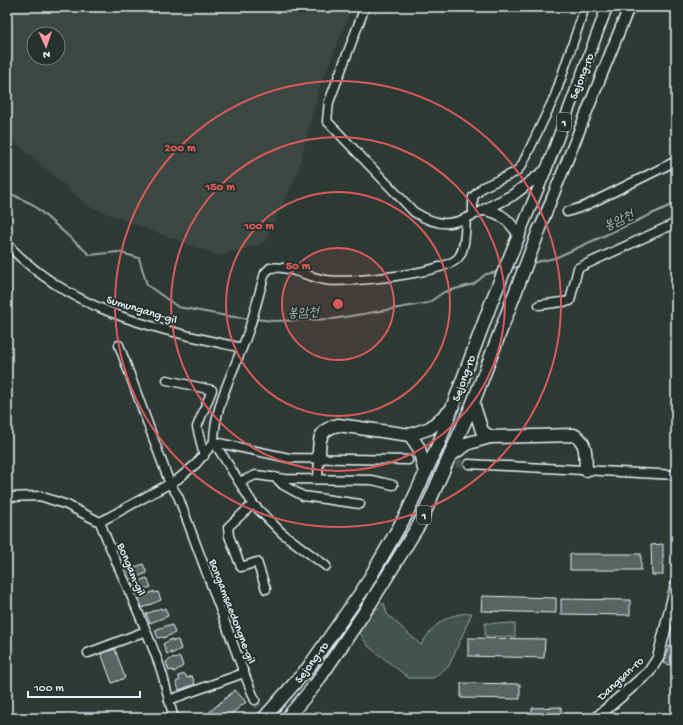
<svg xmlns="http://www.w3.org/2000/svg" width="683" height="725" font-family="'Gochi Hand','Poor Story',sans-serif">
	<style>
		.built { fill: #3b4843; fill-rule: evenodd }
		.green { fill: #45524e; stroke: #96a2a3 }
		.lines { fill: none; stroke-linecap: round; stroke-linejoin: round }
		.stream { stroke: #9da8a9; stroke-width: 2 }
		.building { fill: #596563; stroke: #e8f1f8 }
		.minor-tunnel { stroke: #4a5652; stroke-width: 8; stroke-dasharray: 8 4; stroke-linecap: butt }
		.minor-casing { stroke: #e8f1f8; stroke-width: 11 }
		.major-casing { stroke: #e8f1f8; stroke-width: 13 }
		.highway-casing { stroke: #e8f1f8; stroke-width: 15 }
		.minor { stroke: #26332d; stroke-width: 8 }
		.major { stroke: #26332d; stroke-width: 10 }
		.highway { stroke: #26332d; stroke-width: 12 }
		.ring { fill: none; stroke: #da5a5c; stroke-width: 2 }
		.labels { text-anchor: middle; stroke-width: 4; stroke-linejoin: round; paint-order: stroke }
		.shield { fill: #26332d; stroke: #aeb8bb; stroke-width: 1 }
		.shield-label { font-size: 11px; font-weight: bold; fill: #e8f1f8 }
		.street-label { font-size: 12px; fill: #e8f1f8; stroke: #26332d }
		.water-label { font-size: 13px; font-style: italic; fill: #b0babd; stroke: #26332d }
		.centre { fill: #da5a5c; stroke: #26332d; stroke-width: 2 }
		.ring-label { font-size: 12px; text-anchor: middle; font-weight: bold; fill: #da5a5c; stroke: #26332d; stroke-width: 4; stroke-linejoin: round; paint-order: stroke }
	</style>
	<rect width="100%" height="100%" fill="#2e3b35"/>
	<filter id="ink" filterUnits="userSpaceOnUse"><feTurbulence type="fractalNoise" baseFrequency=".025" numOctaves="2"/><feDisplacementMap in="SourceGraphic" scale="8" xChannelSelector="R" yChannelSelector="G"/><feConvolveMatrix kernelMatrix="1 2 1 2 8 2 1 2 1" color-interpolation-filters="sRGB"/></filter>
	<g filter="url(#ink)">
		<!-- built -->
		<path class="built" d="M 7,7 L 352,7 L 318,91 L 297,174 L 264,243 L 219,256 L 90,207 L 7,135 ZM 34,34 L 58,34 L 58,58 L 34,58 Z"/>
		<!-- green -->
		<g class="green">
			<path d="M 384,603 L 387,614 L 421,645 C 433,624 448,613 472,613 L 449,666 L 433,678 L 409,678 L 368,646 L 359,632 L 370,614 Z"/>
			<polygon points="485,623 515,624 515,637 485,636"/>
		</g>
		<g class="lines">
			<!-- stream -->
			<g class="stream">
				<polyline points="7,192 32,204 90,255 118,252 139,258 147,285 178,307 227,316 250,319"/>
				<polyline points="532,263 555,258 676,203"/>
				<polyline points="510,269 520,266"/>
				<polyline points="254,319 275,321 333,319 428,303 444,292 474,284 486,274 498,272"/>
			</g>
		</g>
		<!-- building -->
		<g class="building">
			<polygon points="663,544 663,575 652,575 651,545"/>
			<rect x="570" y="554" width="71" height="16"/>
			<polygon points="143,564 147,573 132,579 128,570"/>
			<polygon points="147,578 151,587 136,592 132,583"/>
			<polygon points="154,591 154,593 158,592 161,600 142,608 139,599"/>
			<polygon points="482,596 556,598 556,613 481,611"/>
			<polygon points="561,599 630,600 630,615 561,614"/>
			<polygon points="161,608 162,610 165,608 168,616 150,623 146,614"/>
			<polygon points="168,625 169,626 172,625 175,633 163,638 162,637 158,638 155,630"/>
			<polygon points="468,638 545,639 544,658 468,656"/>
			<polygon points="172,639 173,641 178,640 181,649 171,654 171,652 167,654 163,644"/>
			<polygon points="669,646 676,648 676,667 664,663"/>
			<polygon points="115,649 125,678 112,683 101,653"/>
			<polygon points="174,657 175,659 180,657 183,666 174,672 173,670 169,671 166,662"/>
			<polygon points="185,674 187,678 192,676 195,684 179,690 176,682 180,680 178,676"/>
			<polygon points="461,683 520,684 520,699 461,698"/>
			<polygon points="235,690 246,702 226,718 210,718 207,714"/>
			<polygon points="561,707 562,718 532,718 532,708"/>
		</g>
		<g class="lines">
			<!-- minor-tunnel -->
			<g class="minor-tunnel">
				<polyline points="408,460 469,464"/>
				<polyline points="255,700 263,718"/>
			</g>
			<defs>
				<g id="minor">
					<path d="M 365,7 L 329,102 L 327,121 L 414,212 C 443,230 455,224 484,210"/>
					<polyline points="567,212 585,206 676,161"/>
					<polyline points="473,215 473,197 483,187 516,172 522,165 555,96 585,7"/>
					<path d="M 7,244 C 72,313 154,328 242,348"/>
					<polyline points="539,305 570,301 578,268 676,223"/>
					<polyline points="119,345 170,484 178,496 244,673 169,700"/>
					<polyline points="167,380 212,390 197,427 204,456"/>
					<path d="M 408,460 L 289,458 L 214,442 C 214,408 232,374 244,343 C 253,321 258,296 265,273 L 270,268 C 287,265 308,277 326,280 C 347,284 442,273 457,259 C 466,251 465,229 466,218"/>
					<polyline points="469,464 676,475"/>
					<polyline points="275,477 283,485 303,496 360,504"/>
					<polyline points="318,479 319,459"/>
					<polyline points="239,482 256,475 285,479 372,480 393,485"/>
					<path d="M 7,497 L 40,496 L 67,505 L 100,522 C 119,572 144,620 161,670 C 166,686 169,702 174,718"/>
					<polyline points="253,504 228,527 229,536 241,567 257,562 266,589"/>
					<polyline points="100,522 178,479 196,464 214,442 253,504 282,533 326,566"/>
					<polyline points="88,653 146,631"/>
					<polyline points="244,673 255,700"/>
				</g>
				<g id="major">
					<polyline points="540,228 629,7"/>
					<polyline points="519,235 546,170 607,7"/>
					<path d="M 519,235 C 509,221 502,212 484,210 L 513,195 L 546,170"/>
					<polyline points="596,718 649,672 658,658 676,585"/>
				</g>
				<g id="highway">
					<path d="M 490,437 L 574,435 C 588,442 585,456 586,470"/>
					<polyline points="451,455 469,443 490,437 482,431 473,403"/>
					<path d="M 319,459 C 319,440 318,430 338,425 L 410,435"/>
					<polyline points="425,473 419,448 410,435 430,428 451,410"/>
					<polyline points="264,718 308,668 364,588 406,515 439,443 493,298 519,235"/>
					<polyline points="287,718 315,685 370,604 420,523 473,403 540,228"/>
				</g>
			</defs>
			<!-- minor casing -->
			<use href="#minor" class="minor-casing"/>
			<!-- major casing -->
			<use href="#major" class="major-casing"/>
			<!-- highway casing -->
			<use href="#highway" class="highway-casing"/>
			<!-- minor -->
			<use href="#minor" class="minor"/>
			<!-- major -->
			<use href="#major" class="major"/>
			<!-- highway -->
			<use href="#highway" class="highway"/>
		</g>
	</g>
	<!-- distance rings -->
	<circle cx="338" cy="304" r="56" fill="#da5a5c" fill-opacity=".12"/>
	<g class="ring">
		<circle cx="338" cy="304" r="56"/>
		<circle cx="338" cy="304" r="112"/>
		<circle cx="338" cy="304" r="167"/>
		<circle cx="338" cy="304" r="223"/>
	</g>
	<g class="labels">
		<!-- shield labels -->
		<g class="shield">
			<rect x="557" y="113" width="14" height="18" rx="3"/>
			<rect x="417" y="506" width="14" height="18" rx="3"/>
		</g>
		<g class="shield-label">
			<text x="564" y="126">1</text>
			<text x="424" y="519">1</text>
		</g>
		<!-- street labels -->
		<g class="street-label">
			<text transform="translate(581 76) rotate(-69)" y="4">Sejong-ro</text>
			<text transform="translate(142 309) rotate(17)" y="4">Sumungang-gil</text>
			<text transform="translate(463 378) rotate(-70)" y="4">Sejong-ro</text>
			<text transform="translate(132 569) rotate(67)" y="4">Bongam-gil</text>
			<text transform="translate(233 611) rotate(69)" y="4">Bongamsaedongne-gil</text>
			<text transform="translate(311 662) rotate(-53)" y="4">Sejong-ro</text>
			<text transform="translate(620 678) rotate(-43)" y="4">Dangsan-ro</text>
		</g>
		<!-- water labels -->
		<g class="water-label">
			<text transform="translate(618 219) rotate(-24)" y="5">봉암천</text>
			<text transform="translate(303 311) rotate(-2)" y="5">봉암천</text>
		</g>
	</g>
	<circle cx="338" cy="304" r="6" class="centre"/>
	<g class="ring-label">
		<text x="180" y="151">200 m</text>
		<text x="220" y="190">150 m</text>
		<text x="259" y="229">100 m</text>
		<text x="298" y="269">50 m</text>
	</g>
	<!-- margin -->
	<rect width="683" height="725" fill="none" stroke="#26332d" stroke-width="24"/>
	<rect x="12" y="12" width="659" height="701" fill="none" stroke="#e8f1f8" stroke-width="1.5" filter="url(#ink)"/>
	<!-- north arrow -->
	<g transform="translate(46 46) rotate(177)"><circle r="19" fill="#26332d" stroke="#747f7e"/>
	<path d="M0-3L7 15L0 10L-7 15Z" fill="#ff9aa2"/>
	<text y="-6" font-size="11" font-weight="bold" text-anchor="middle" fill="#e8f1f8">N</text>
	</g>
	<!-- scale -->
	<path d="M28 691v6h112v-6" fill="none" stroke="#e8f1f8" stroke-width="2"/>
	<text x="34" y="691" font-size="12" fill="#e8f1f8" stroke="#26332d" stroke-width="3" paint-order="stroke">100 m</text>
</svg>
